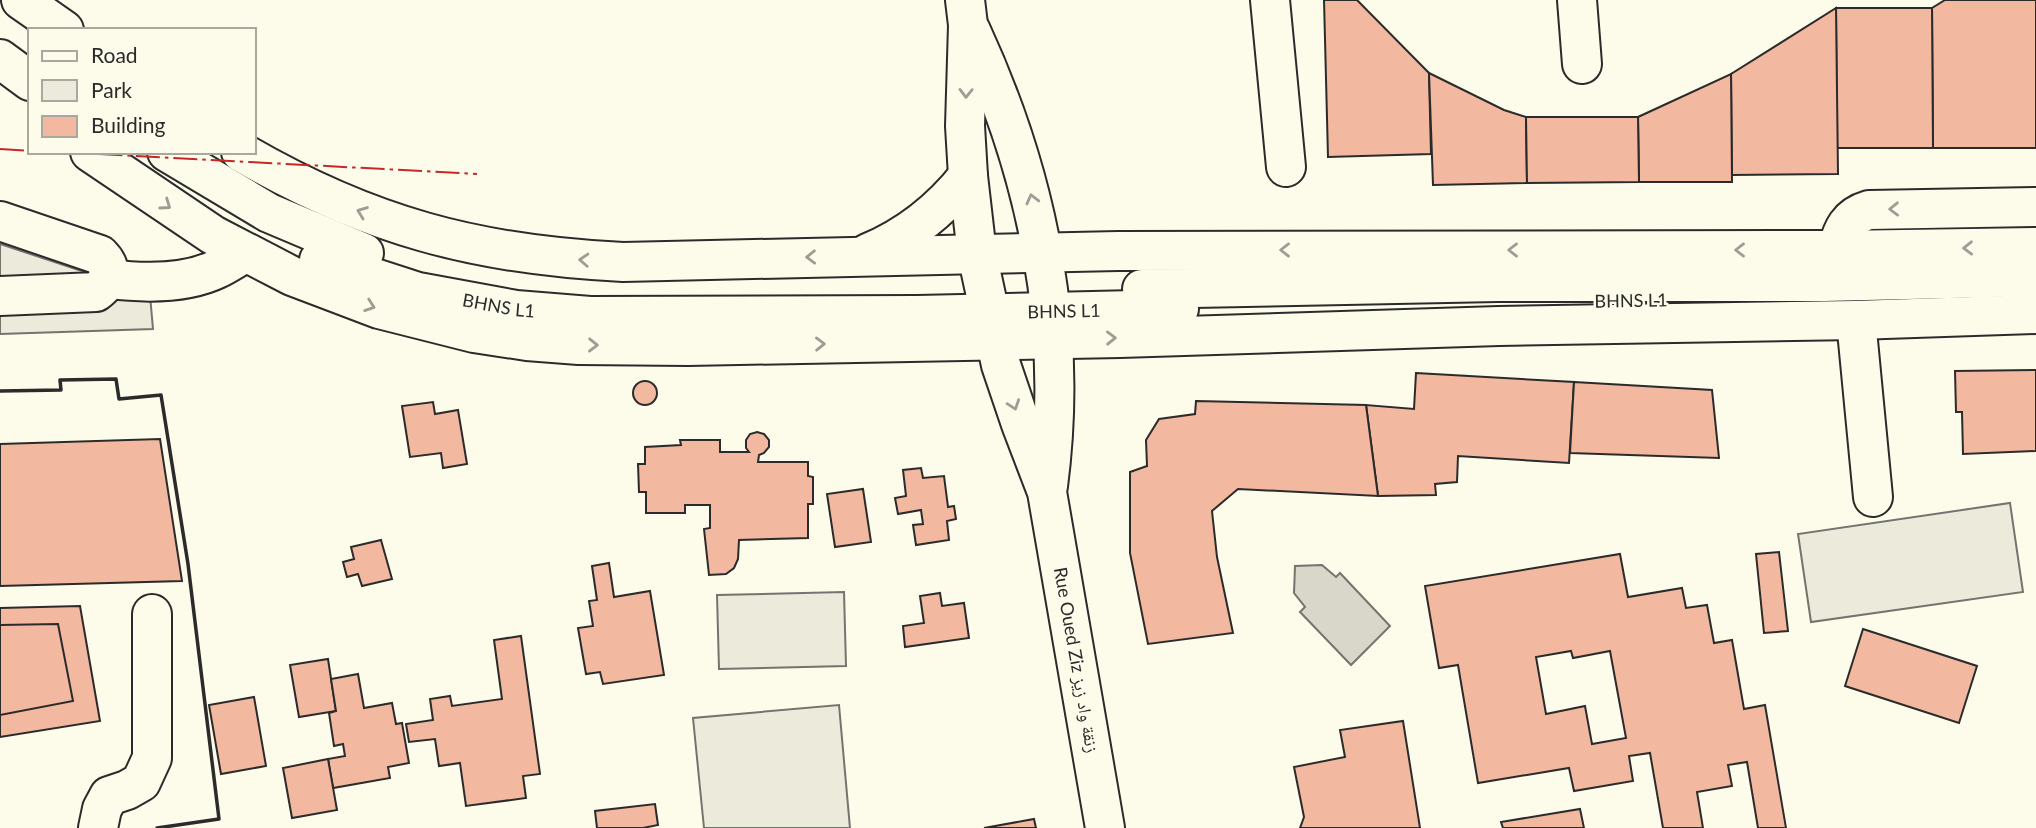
<svg xmlns="http://www.w3.org/2000/svg" width="2036" height="828" font-family="Lato,'Noto Naskh Arabic',sans-serif">
	<style>
		.green { fill: #ecebdb; stroke: #74746e; stroke-width: 2 }
		.parking { fill: #eceadb; stroke: #74746e; stroke-width: 2 }
		.water { fill: #d8d7c9; stroke: #74746e; stroke-width: 2 }
		.building { fill: #f2b8a0; stroke: #2b2b2b; stroke-width: 2; fill-rule: evenodd }
		.lines { fill: none; stroke-linecap: round; stroke-linejoin: round }
		.minor-casing { stroke: #2b2b2b; stroke-width: 42 }
		.minor { stroke: #fdfbea; stroke-width: 38 }
		.wall { stroke: #2b2b2b; stroke-width: 3.5 }
		.power { stroke: #c62828; stroke-width: 2; stroke-dasharray: 24 5 3.5 5; stroke-linecap: butt }
		.oneway { stroke: #9e9d94 }
		.labels { text-anchor: middle; stroke-width: 5; stroke-linejoin: round; paint-order: stroke }
		.street-label { font-size: 18px; fill: #2b2b2b; stroke: #fdfbea }
	</style>
	<rect width="100%" height="100%" fill="#fdfbea"/>
	<!-- green -->
	<g class="green">
		<polygon points="2010,503 2023,592 1811,622 1798,534"/>
		<polygon points="844,592 846,666 719,669 717,595"/>
		<polygon points="839,705 850,828 704,828 693,718"/>
	</g>
	<!-- parking -->
	<g class="parking">
		<polygon points="0,244 118,283 0,284"/>
		<polygon points="150,295 153,329 0,334 0,302"/>
	</g>
	<!-- water -->
	<polygon class="water" points="1322,565 1336,577 1340,573 1390,626 1351,665 1300,612 1305,607 1294,593 1295,566"/>
	<!-- building -->
	<g class="building">
		<polygon points="1324,0 1357,0 1429,73 1431,154 1328,157"/>
		<polygon points="1945,0 2036,0 2036,148 1933,148 1932,8"/>
		<polygon points="1836,8 1932,8 1933,148 1837,148"/>
		<polygon points="1836,8 1838,174 1732,175 1731,74"/>
		<polygon points="1429,73 1504,110 1526,117 1527,183 1433,185"/>
		<polygon points="1731,74 1732,182 1639,182 1638,117"/>
		<polygon points="1526,117 1638,117 1639,182 1527,183"/>
		<polygon points="2036,370 2036,451 1963,454 1962,412 1956,412 1955,371"/>
		<polygon points="1416,373 1574,382 1569,463 1458,456 1457,482 1435,484 1436,495 1378,496 1366,405 1414,409"/>
		<circle cx="645" cy="393" r="12"/>
		<polygon points="1574,382 1712,390 1719,458 1570,453"/>
		<polygon points="1196,401 1366,405 1378,496 1238,489 1212,511 1217,557 1233,633 1148,644 1130,553 1130,472 1147,466 1146,440 1159,419 1195,414"/>
		<polygon points="433,402 435,414 458,410 467,464 443,468 441,453 410,457 402,406"/>
		<polygon points="757,432 764,434 769,440 769,447 764,453 759,455 758,462 808,462 808,476 813,477 813,504 808,504 808,538 739,540 738,559 734,568 726,574 709,575 704,529 710,528 710,505 685,505 685,513 646,513 646,492 639,492 638,464 645,464 645,447 681,445 680,440 720,440 720,452 749,452 746,448 746,440 750,434"/>
		<polygon points="160,439 182,581 0,586 0,444"/>
		<polygon points="921,468 923,478 944,476 948,507 954,506 956,519 947,521 949,540 916,545 913,525 923,524 921,510 898,514 895,498 906,496 903,470"/>
		<polygon points="863,489 871,542 835,547 827,494"/>
		<polygon points="381,540 392,579 362,586 358,574 347,577 343,562 354,559 351,547"/>
		<polygon points="1779,552 1788,631 1764,633 1756,554"/>
		<path d="M 1620,554 L 1628,597 L 1682,588 L 1686,608 L 1707,605 L 1714,643 L 1732,640 L 1744,709 L 1765,705 L 1786,828 L 1758,828 L 1747,762 L 1728,765 L 1732,786 L 1697,792 L 1703,828 L 1663,828 L 1650,753 L 1629,756 L 1633,781 L 1574,791 L 1569,768 L 1478,783 L 1458,665 L 1439,668 L 1425,586 ZM 1571,651 L 1573,658 L 1610,651 L 1626,738 L 1592,744 L 1585,706 L 1546,714 L 1536,657 Z"/>
		<polygon points="609,563 614,597 650,591 664,675 603,684 600,672 586,674 578,628 593,626 589,601 597,600 592,566"/>
		<polygon points="940,593 942,606 964,603 969,638 905,647 903,626 924,623 920,596"/>
		<polygon points="80,606 100,721 0,737 0,608"/>
		<polygon points="58,624 73,701 0,715 0,625"/>
		<polygon points="1863,629 1977,666 1959,723 1845,686"/>
		<polygon points="521,636 540,774 523,776 526,798 466,806 460,763 439,766 435,739 409,742 406,724 433,720 430,699 450,696 452,706 502,699 494,640"/>
		<polygon points="328,659 336,711 299,717 290,665"/>
		<polygon points="358,674 364,708 392,703 396,724 402,723 409,763 388,767 390,778 333,788 328,759 345,756 343,744 334,746 329,713 336,711 331,679"/>
		<polygon points="254,697 266,766 221,774 209,705"/>
		<polygon points="1403,721 1420,828 1300,828 1304,817 1294,767 1345,757 1340,730"/>
		<polygon points="328,759 337,810 292,818 283,768"/>
		<polygon points="655,804 658,825 643,828 597,828 595,811"/>
		<polygon points="1580,809 1584,828 1503,828 1501,822"/>
		<polygon points="1034,819 1036,828 984,828"/>
	</g>
	<g class="lines">
		<defs>
			<g id="minor">
				<polyline points="21,0 64,30"/>
				<polyline points="965,0 968,25 965,126 968,176 977,254 1001,365 1021,424 1047,492 1105,828"/>
				<polyline points="1270,0 1286,167"/>
				<polyline points="1577,0 1582,64"/>
				<path d="M 971,31 C 1038,176 1069,327 1048,486"/>
				<polyline points="0,59 30,81"/>
				<polyline points="90,152 213,235 292,276 379,309 474,333 527,341 579,345 688,346 1120,338 1499,326 1856,320 2036,314"/>
				<polyline points="167,152 269,213 364,253"/>
				<path d="M 241,152 C 368,226 477,255 623,262 L 1118,251 L 1837,250 L 2036,247"/>
				<path d="M 0,221 L 100,255 C 113,268 111,281 96,292 L 0,296"/>
				<path d="M 1837,250 C 1842,230 1848,216 1869,210 L 2036,207"/>
				<path d="M 868,253 C 909,236 941,210 968,176"/>
				<path id="s1" d="M 319,260 L 418,292 L 516,310 L 590,316 L 917,315 L 1179,309"/>
				<path d="M 109,279 C 142,283 186,284 217,269 C 226,265 236,258 245,253"/>
				<polyline points="1142,289 1498,282 1823,282 2036,277"/>
				<polyline points="1856,320 1873,497"/>
				<polyline points="98,828 102,809 109,796 127,790 141,782 152,758 152,614"/>
			</g>
		</defs>
		<!-- minor casing -->
		<use href="#minor" class="minor-casing"/>
		<!-- minor -->
		<use href="#minor" class="minor"/>
		<!-- wall -->
		<polyline class="wall" points="0,391 61,390 60,380 116,379 119,399 161,395 188,564 219,819 157,828"/>
		<!-- power -->
		<g class="power">
			<polyline points="0,149 30,151"/>
			<polyline points="61,152 477,174"/>
		</g>
	</g>
	<!-- one-way arrows -->
	<defs><path id="oneway-chevron" d="M-2-3.5L2.5 0L-2 3.5" fill="none" stroke-width="1.6" stroke-linecap="round" stroke-linejoin="round" transform="scale(1.75)"/></defs>
	<g class="oneway">
		<use href="#oneway-chevron" transform="translate(966 93) rotate(91)"/>
		<use href="#oneway-chevron" transform="translate(1032 199) rotate(-104)"/>
		<use href="#oneway-chevron" transform="translate(166 205) rotate(35)"/>
		<use href="#oneway-chevron" transform="translate(1894 209) rotate(179)"/>
		<use href="#oneway-chevron" transform="translate(362 212) rotate(-159)"/>
		<use href="#oneway-chevron" transform="translate(1968 248) rotate(179)"/>
		<use href="#oneway-chevron" transform="translate(1285 250) rotate(180)"/>
		<use href="#oneway-chevron" transform="translate(1513 250) rotate(-180)"/>
		<use href="#oneway-chevron" transform="translate(1740 250) rotate(-180)"/>
		<use href="#oneway-chevron" transform="translate(811 257) rotate(179)"/>
		<use href="#oneway-chevron" transform="translate(584 260) rotate(-177)"/>
		<use href="#oneway-chevron" transform="translate(370 306) rotate(19)"/>
		<use href="#oneway-chevron" transform="translate(1111 338) rotate(-1)"/>
		<use href="#oneway-chevron" transform="translate(820 344) rotate(-1)"/>
		<use href="#oneway-chevron" transform="translate(593 345) rotate(1)"/>
		<use href="#oneway-chevron" transform="translate(1014 405) rotate(71)"/>
	</g>
	<g class="labels">
		<!-- street labels -->
		<g class="street-label">
			<text transform="translate(1631 301) rotate(-1)" y="6">BHNS L1</text>
			<text dy="6" stroke="none"><textPath href="#s1" startOffset="186">BHNS L1</textPath></text>
			<text dy="6" stroke="none"><textPath href="#s1" startOffset="752">BHNS L1</textPath></text>
			<text transform="translate(1076 660) rotate(80)" y="6">Rue Oued Ziz زنقة واد زيز</text>
		</g>
	</g>
	<!-- legend -->
	<rect x="28" y="28" width="228" height="126" fill="#fdfbea" stroke="#a9a89e" stroke-width="2"/>
	<rect x="42" y="51" width="35" height="10" fill="#fdfbea" stroke="#a9a89e" stroke-width="2"/>
	<text x="91" y="63" font-size="21" fill="#2b2b2b">Road</text>
	<rect x="42" y="80" width="35" height="21" fill="#ecebdb" stroke="#a9a89e" stroke-width="2"/>
	<text x="91" y="98" font-size="21" fill="#2b2b2b">Park</text>
	<rect x="42" y="116" width="35" height="21" fill="#f2b8a0" stroke="#a9a89e" stroke-width="2"/>
	<text x="91" y="133" font-size="21" fill="#2b2b2b">Building</text>
</svg>
